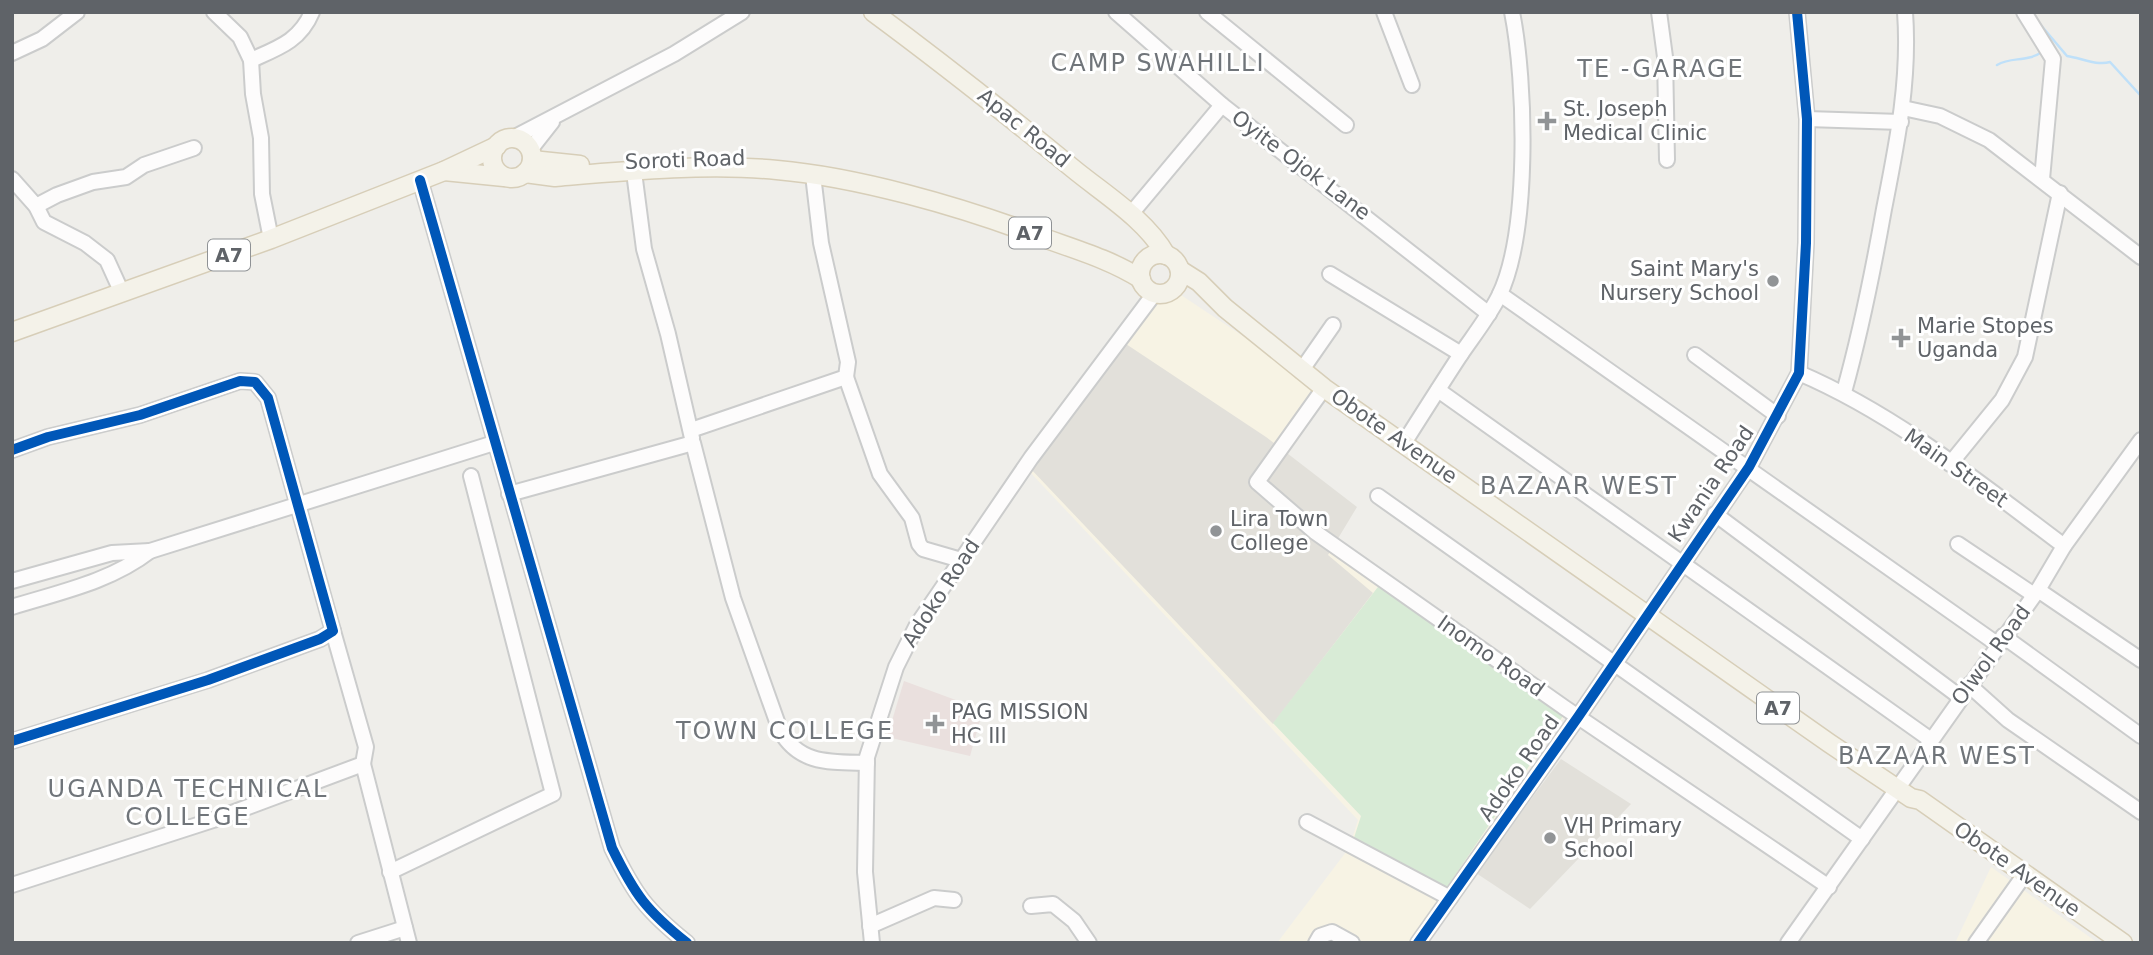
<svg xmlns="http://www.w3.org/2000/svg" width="2153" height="955" font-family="'DejaVu Sans',sans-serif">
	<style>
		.commercial { fill: #f7f3e4 }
		.education { fill: #e2e0da }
		.medical { fill: #eae0de }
		.green { fill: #d8ebd6 }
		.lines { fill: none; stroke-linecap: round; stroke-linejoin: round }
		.stream { stroke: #bfe0f9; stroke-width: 2.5 }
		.minor-casing { stroke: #cbcccc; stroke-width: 18 }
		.major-casing { stroke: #d7ceb8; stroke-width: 21 }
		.minor { stroke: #fdfcfc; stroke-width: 14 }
		.major { stroke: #f4f2e9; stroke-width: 18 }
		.cycleway-casing { stroke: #fff; stroke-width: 15 }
		.cycleway { stroke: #0057b8; stroke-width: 10 }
		.poi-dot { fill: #919496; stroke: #fff; stroke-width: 2.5 }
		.labels { text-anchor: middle; stroke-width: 6; stroke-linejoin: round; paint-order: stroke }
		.shield { fill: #fff; stroke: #8f9295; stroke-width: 2 }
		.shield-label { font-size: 19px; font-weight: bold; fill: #5f6368 }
		.poi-label { font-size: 21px; fill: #5f6368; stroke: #fff; text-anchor: start }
		.street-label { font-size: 21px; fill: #5f6368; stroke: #fff }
		.quarter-label { font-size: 24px; letter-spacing: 2px; fill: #70757a; stroke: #fff }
	</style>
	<rect width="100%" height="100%" fill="#efeeea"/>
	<!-- commercial -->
	<g class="commercial">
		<polygon points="1163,293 1178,293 1321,388 1266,473 1271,501 1565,716 1411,943 1277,943 1349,848 1358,820 1027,469"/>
		<polygon points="1991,867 2098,943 1955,943"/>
	</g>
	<!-- education -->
	<g class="education">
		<polygon points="1126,344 1266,437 1357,507 1328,555 1373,593 1273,724 1029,467"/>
		<polygon points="1561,759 1631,804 1530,909 1476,873"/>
	</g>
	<!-- medical -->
	<polygon class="medical" points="904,681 983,710 970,756 887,737"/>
	<!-- green -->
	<polygon class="green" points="1381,583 1563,716 1443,893 1352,844 1361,816 1273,723"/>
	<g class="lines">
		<!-- stream -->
		<g class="stream">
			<path d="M 2039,23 L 2067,56 C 2081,58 2097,66 2110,62 L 2141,96"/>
			<path d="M 1997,65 C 2012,56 2025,63 2042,52"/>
		</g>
		<defs>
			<g id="minor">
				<polyline points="214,12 240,37 251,60 253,94 261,138 262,194 271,239"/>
				<polyline points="1116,12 1222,105 1489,314"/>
				<polyline points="1207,12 1346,125"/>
				<polyline points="1384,12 1412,85"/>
				<polyline points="1659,12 1665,57 1667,160"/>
				<polyline points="2024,12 2053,59 2042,179"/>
				<polyline points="12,53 42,39 77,12"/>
				<path d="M 251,60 C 278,48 300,41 312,12"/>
				<polyline points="1903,108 1940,116 1989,140 2141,257"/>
				<polyline points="1807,119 1901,122"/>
				<polyline points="511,139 674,54 742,12"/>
				<polyline points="530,150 552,122"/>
				<polyline points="634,172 644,249 668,334 692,438"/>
				<polyline points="12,179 36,206 44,222 85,243 107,260 122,293"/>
				<path d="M 420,180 L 612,848 C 635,895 646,910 687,943"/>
				<polyline points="36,206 57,195 93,182 126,177 144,165 194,148"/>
				<polyline points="1130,215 1222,105"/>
				<polyline points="1330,274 1461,354"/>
				<polyline points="1500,294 1997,644"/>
				<polyline points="1695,355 1778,416"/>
				<polyline points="1301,371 1333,325"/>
				<path d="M 1799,373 C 1895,414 1980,483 2064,546 L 2038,590"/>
				<polyline points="846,377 880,474 912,518 919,544 923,549 961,560"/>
				<polyline points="1324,388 1257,482 1315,532 1565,708 1829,887"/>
				<polyline points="1438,390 1931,740"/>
				<path d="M 1844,392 C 1861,331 1873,271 1884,209 C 1897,143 1910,80 1905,12"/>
				<polyline points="691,430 846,377 848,362 821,243 813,175"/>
				<path d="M 1404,443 C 1423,413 1442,383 1461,354 C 1474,335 1489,316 1499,296 C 1530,232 1526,82 1512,12"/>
				<polyline points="12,450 48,437 140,415 240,381 255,382 268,398 333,631 320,639 208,680 12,741"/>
				<polyline points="1950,464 2002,400 2025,357 2060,193"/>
				<path d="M 509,494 L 693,443 L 733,598 L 780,730 C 799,765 831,762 867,763"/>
				<polyline points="1378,496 1862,839"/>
				<polyline points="1715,514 1960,697"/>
				<polyline points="1958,544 2034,595"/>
				<polyline points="2064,546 2141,440"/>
				<polyline points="12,581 112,553 150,551"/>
				<path d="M 12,607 C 60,592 110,582 150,551 L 494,443"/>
				<polyline points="2003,636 2141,736"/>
				<polyline points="1969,685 2008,720 2141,812"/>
				<polyline points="363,764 409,943"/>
				<polyline points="1307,822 1450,898"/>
				<polyline points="390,872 553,794 471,476"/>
				<polyline points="12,885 213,820 363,764 366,747 333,631"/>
				<polyline points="1031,906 1053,904 1074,921 1089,943"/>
				<polyline points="870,926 934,898 954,900"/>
				<polyline points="358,943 405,928"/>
				<polyline points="872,943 865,872 867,757 896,667 917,625 1031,458 1154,294"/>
				<polyline points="1316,943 1320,936 1332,932 1352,943"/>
				<polyline points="1418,943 1578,717 1749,467 1799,373 1806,243 1807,119 1797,12"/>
				<polyline points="1788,943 2038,590 2141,660"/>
				<polyline points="1976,943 2020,881"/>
			</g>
			<g id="major">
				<path d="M 873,12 C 942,63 1009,116 1076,171 C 1107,196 1146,220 1166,255"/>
				<circle cx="512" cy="158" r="20"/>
				<polyline points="532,160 580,165"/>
				<polyline points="444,171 504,177"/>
				<path d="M 525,173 L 555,177 C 625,171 707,163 777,170 C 857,177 958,206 1033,234 C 1070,248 1108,258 1141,279"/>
				<circle cx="1160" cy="274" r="20"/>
				<polyline points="1180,270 1199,282 1225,308 1324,388 1829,743 1911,798 1920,800 2123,943"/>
				<polyline points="12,332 271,239 444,171 497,146"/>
			</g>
		</defs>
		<!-- minor casing -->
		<use href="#minor" class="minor-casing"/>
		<!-- major casing -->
		<use href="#major" class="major-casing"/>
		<!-- minor -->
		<use href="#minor" class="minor"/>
		<!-- major -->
		<use href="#major" class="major"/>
		<defs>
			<g id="cycleway">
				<path d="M 420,180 L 612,848 C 635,895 646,910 687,943"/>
				<polyline points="12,450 48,437 140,415 240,381 255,382 268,398 333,631 320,639 208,680 12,741"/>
				<polyline points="1418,943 1578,717 1749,467 1799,373 1806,243 1807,119 1797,12"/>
			</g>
		</defs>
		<!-- cycleway casing -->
		<use href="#cycleway" class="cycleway-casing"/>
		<!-- cycleway -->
		<use href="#cycleway" class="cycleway"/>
	</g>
	<!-- markers -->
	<g class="poi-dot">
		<path d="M1543.5 110.5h7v7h7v7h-7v7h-7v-7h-7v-7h7z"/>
		<circle cx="1773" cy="281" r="7"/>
		<path d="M1897.5 327.5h7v7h7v7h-7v7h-7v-7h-7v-7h7z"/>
		<circle cx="1216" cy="531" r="7"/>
		<path d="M931.5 713.5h7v7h7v7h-7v7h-7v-7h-7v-7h7z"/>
		<circle cx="1550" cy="838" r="7"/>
	</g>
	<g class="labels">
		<!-- shield labels -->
		<g class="shield">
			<rect x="1009" y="217.5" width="42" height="31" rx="5"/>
			<rect x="208" y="239.5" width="42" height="31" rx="5"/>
			<rect x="1757" y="692.5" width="42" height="31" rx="5"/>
		</g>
		<g class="shield-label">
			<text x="1030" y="240">A7</text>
			<text x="229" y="262">A7</text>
			<text x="1778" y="715">A7</text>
		</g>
		<!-- poi labels -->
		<g class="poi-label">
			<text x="1563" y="116">St. Joseph<tspan x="1563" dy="24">Medical Clinic</tspan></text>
			<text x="1759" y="276" text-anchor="end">Saint Mary's<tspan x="1759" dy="24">Nursery School</tspan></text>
			<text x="1917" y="333">Marie Stopes<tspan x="1917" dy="24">Uganda</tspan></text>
			<text x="1230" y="526">Lira Town<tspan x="1230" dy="24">College</tspan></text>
			<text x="951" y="719">PAG MISSION<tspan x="951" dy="24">HC III</tspan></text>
			<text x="1564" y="833">VH Primary<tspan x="1564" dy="24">School</tspan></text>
		</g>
		<!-- street labels -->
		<g class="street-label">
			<text transform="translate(1024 128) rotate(39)" y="7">Apac Road</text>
			<text transform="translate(685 160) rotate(-2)" y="7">Soroti Road</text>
			<text transform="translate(1301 165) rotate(37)" y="7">Oyite Ojok Lane</text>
			<text transform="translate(1394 436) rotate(35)" y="7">Obote Avenue</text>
			<text transform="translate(1956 468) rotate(35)" y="7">Main Street</text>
			<text transform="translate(1711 484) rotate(-56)" y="7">Kwania Road</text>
			<text transform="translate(941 593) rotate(-57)" y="7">Adoko Road</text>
			<text transform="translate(1991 655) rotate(-54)" y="7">Olwol Road</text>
			<text transform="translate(1491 656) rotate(35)" y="7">Inomo Road</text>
			<text transform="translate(1519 768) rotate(-55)" y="7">Adoko Road</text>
			<text transform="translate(2017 869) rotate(35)" y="7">Obote Avenue</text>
		</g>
		<!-- quarter labels -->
		<g class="quarter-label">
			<text x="1158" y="71">CAMP SWAHILLI</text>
			<text x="1661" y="77">TE -GARAGE</text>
			<text x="1579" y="494">BAZAAR WEST</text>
			<text x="785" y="739">TOWN COLLEGE</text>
			<text x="1937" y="764">BAZAAR WEST</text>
			<text x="188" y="797">UGANDA TECHNICAL<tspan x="188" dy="28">COLLEGE</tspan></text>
		</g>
	</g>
	<!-- border -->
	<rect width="2153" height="955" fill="none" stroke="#5f6368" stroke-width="28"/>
</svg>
